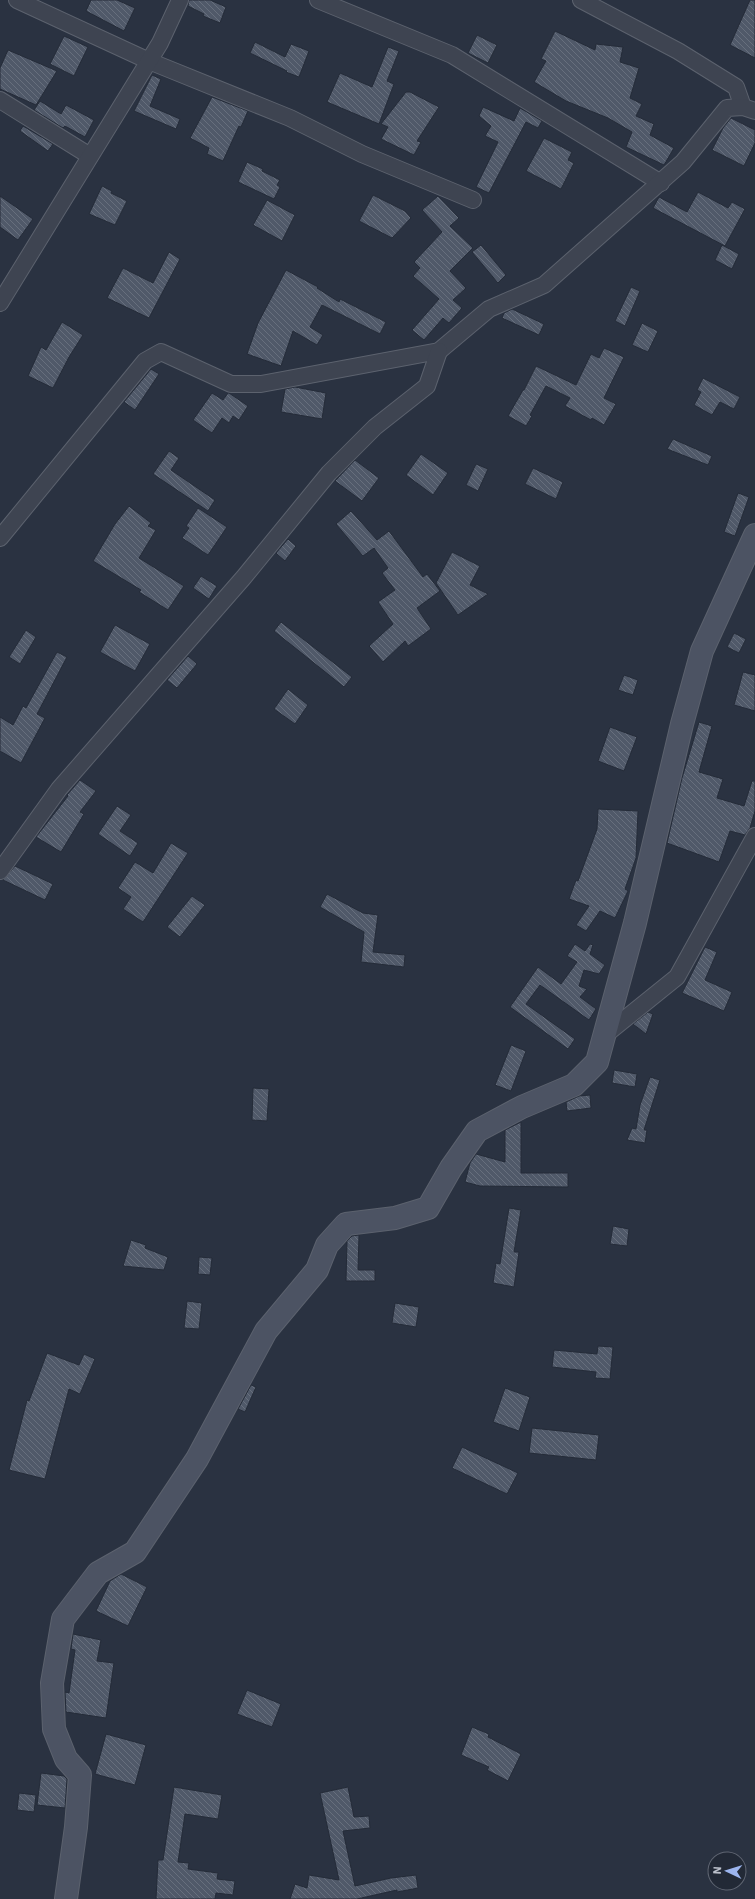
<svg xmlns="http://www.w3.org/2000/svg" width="755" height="1899" font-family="'IBM Plex Sans',sans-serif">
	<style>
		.building { fill: url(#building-back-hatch); stroke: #242b38 }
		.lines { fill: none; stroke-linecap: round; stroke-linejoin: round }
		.street-casing { stroke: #5c626e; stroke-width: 18 }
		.secondary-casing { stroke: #5c626e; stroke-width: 24 }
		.street { stroke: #3e4451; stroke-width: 16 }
		.secondary { stroke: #4c5363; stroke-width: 22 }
	</style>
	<defs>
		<pattern id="building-back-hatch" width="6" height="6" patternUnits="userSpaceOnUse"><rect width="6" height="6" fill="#505969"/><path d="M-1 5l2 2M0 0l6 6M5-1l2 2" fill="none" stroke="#676f7d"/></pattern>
	</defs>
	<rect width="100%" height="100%" fill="#2a3241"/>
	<!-- building -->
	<g class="building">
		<polygon points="91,0 117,0 135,8 124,31 86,11"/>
		<polygon points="189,0 210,0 226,7 220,23 203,16 204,14 188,6"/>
		<polygon points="750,0 755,0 755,58 730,45"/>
		<polygon points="555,31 595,50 596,44 623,47 620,62 639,68 630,98 642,104 636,116 654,124 650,135 674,148 664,165 626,147 632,132 608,118 566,101 534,82 546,61 541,59"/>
		<polygon points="477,35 497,45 488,63 468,53"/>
		<polygon points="64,36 88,47 74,76 50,64"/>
		<polygon points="255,42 285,57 291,44 309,51 299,77 286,72 287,71 250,53"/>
		<polygon points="388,47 399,51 387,81 394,84 379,124 327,102 340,73 372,87"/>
		<polygon points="8,50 57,71 36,105 0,89 0,68"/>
		<polygon points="152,75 161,79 150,106 180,119 176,129 134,111"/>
		<polygon points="406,92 410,92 439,107 417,141 421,142 414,155 381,139 388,127 381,124"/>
		<polygon points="212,97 248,111 241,127 239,126 223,161 207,154 209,148 190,138"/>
		<polygon points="40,101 61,114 66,105 94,120 85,137 65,126 63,128 34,110"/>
		<polygon points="483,107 514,121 520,108 542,121 538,128 526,122 489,193 476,187 498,142 485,136 491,126 479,116"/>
		<polygon points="731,118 755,130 755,143 744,166 712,150 723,128"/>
		<polygon points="23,126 53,144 48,151 20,131"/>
		<polygon points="544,138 572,152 568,160 574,163 561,189 526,171"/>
		<polygon points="247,162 263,169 262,171 280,180 277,185 280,187 274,199 238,182"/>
		<polygon points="102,186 112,191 111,193 127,201 115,225 89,214"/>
		<polygon points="698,192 728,208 732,202 745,209 725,246 653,208 659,197 687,212"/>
		<polygon points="373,195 405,211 411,218 392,238 359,221"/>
		<polygon points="0,196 33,219 18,240 0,227"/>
		<polygon points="438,196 459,218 450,226 473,248 450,271 466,288 453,300 462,308 449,323 443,318 424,340 412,330 439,299 413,276 420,268 414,262 442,232 422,210"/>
		<polygon points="267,200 295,215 282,241 253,225"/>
		<polygon points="481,245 506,275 498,283 472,252"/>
		<polygon points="722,245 739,254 732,269 715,260"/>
		<polygon points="169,252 180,259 149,318 107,298 123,268 153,283"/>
		<polygon points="286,270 318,287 317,288 339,302 340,299 386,322 380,334 322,305 310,327 323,335 317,345 293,331 281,366 247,354 258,323"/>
		<polygon points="631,287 640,291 625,326 615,321"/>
		<polygon points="512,309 544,324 539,335 502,318 504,313"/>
		<polygon points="62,322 83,335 69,357 53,388 28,376 41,347 46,350"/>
		<polygon points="642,323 658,331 648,352 632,345"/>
		<polygon points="604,348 624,357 604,398 616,404 604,425 592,418 591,420 565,406 570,398 546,386 530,415 532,416 526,426 508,416 523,390 524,390 536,366 576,385 591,354 599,358"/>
		<polygon points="151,369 159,374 135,410 124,402"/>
		<polygon points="703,378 740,397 734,409 720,402 712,415 694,405 701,392 697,390"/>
		<polygon points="295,387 326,393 322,419 281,412 285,389"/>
		<polygon points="212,393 223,400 228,393 229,393 248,406 239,420 233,416 229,423 222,418 212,433 193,420"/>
		<polygon points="673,439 712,456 708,465 667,449"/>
		<polygon points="169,451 179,458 171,470 215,500 208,511 153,474"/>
		<polygon points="421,454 448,473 433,495 406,475"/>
		<polygon points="355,460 379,478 362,501 335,481"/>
		<polygon points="476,464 488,469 478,491 466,485"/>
		<polygon points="533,468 563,482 556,499 525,484"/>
		<polygon points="738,493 749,497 735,536 724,532"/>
		<polygon points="129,506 151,523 148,526 156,530 139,558 184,586 168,610 139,592 141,590 93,561 115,524"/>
		<polygon points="198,508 227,527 208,555 182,538 189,528 186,526"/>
		<polygon points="351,511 377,540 389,531 423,577 427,574 440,591 417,608 431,629 408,646 405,641 383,662 369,646 393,624 378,602 395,590 382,573 388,568 374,548 363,556 336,524"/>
		<polygon points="288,539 296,546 285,561 276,553"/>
		<polygon points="452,552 480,566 470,585 488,594 458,615 436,583"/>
		<polygon points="201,576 217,586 209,599 193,588"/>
		<polygon points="281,622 352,677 344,687 274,631"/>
		<polygon points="115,625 150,644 135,671 100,652"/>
		<polygon points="26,630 36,637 20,664 9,657"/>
		<polygon points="734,633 746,639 739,653 727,647"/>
		<polygon points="57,652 67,657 37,714 45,718 21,763 0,751 0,717 13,725 23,706 26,708"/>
		<polygon points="188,656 197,664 177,688 167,680"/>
		<polygon points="743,672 755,675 755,711 734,705"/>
		<polygon points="624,675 638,680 633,695 618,690"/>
		<polygon points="288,689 308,705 295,724 274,709"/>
		<polygon points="699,722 712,726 699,772 723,779 717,798 744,806 752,781 755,781 755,811 750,828 745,835 730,831 719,862 667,843 682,778"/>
		<polygon points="610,727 637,737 624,771 598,761"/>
		<polygon points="80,780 96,791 80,812 84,814 61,852 36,837 68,796 67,795"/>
		<polygon points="117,806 131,815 120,831 138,843 130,856 98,834"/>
		<polygon points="598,809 638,811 636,858 625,889 628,891 615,918 600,911 586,931 576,925 589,906 569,899 576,880 578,881 597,829"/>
		<polygon points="171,843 188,853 143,922 123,909 131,897 118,888 135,862 153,873"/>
		<polygon points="15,866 53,884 45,900 3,880"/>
		<polygon points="327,894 363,913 378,915 373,952 405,955 404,967 361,962 364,932 320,907"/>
		<polygon points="192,896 205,905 180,937 167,927"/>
		<polygon points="575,944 585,951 590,944 593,945 590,954 605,965 599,974 584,970 579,986 587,989 580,997 596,1009 589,1020 540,985 526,1004 575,1039 568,1049 510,1007 538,967 561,984 577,962 567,956"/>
		<polygon points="705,947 717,952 705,980 732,992 724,1011 682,993"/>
		<polygon points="648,1012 653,1014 646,1034 633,1024"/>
		<polygon points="511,1045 526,1051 511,1091 495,1085"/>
		<polygon points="614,1070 637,1074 635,1087 612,1083"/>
		<polygon points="650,1077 660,1080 644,1130 647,1130 645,1143 627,1140 632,1128 636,1129 640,1105"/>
		<polygon points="253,1088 269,1089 267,1121 252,1120"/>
		<polygon points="590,1095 591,1108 567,1111 566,1102 579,1096"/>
		<polygon points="521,1122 521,1173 568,1173 568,1187 480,1186 465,1182 470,1163 476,1154 505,1162 505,1130"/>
		<polygon points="509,1208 521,1210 514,1252 519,1252 514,1287 493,1283 496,1263 500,1264"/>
		<polygon points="613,1226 629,1229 627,1246 610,1244"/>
		<polygon points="359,1235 358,1270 375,1270 375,1281 346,1281 347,1241 352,1236"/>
		<polygon points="131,1240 146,1245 145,1248 168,1257 164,1270 123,1266"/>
		<polygon points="199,1257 212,1258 210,1275 198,1274"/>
		<polygon points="187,1301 202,1303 199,1329 184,1328"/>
		<polygon points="395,1303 419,1307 416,1327 392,1323"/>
		<polygon points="598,1346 613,1347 610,1379 595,1378 596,1372 552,1367 554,1350 597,1354"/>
		<polygon points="47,1353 79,1365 84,1354 95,1359 80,1394 69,1389 45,1479 9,1470 27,1400 29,1401"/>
		<polygon points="251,1385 256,1387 245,1412 238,1409"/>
		<polygon points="505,1388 530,1397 519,1431 493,1422"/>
		<polygon points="532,1428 599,1435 596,1460 529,1453"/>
		<polygon points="462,1447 518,1473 507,1494 452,1468"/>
		<polygon points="121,1574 147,1587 128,1626 96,1611 110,1581"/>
		<polygon points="73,1634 101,1640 97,1661 114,1663 106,1718 66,1712 65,1692 69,1693 75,1650 71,1649"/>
		<polygon points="247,1690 281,1704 272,1727 237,1714"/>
		<polygon points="472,1727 489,1734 488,1737 521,1754 508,1781 487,1770 489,1767 461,1755"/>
		<polygon points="106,1734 146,1745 135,1785 95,1774"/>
		<polygon points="41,1773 64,1776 67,1779 65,1808 37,1805"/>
		<polygon points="174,1787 222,1795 218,1819 185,1814 178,1862 189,1863 188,1869 218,1873 217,1879 235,1881 233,1895 216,1893 215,1899 156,1899 158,1860 163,1860"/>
		<polygon points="348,1787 354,1817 369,1816 370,1828 343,1831 355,1886 391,1878 416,1875 418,1888 397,1892 397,1890 357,1899 290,1899 295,1884 307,1888 309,1875 339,1880 320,1793"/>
		<polygon points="19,1793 36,1795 34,1812 17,1810"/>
	</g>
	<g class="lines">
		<defs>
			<g id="street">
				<polyline points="17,0 149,61 290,118 362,154 473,200"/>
				<polyline points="318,0 452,55 661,183"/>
				<polyline points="581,0 678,51 736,87 743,107"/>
				<polyline points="0,100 90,156"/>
				<polyline points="0,303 160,43 180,0"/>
				<polyline points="0,538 145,361 161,352 231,384 261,384 439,351 489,309 544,285 683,162 727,108 743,107 755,111"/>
				<polyline points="0,871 59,789 244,577 329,473 375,427 427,386 439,351"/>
				<polyline points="605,1035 677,977 755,836"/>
			</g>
			<polyline id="secondary" points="66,1899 76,1827 80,1775 66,1759 54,1729 52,1683 63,1619 98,1573 135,1552 197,1459 266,1331 317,1270 327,1245 346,1224 395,1218 428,1208 451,1168 477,1131 522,1107 574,1085 597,1062 635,923 682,724 702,651 755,535"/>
		</defs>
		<!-- street casing -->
		<use href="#street" class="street-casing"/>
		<!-- secondary casing -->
		<use href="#secondary" class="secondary-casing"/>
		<!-- street -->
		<use href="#street" class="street"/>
		<!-- secondary -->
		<use href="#secondary" class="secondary"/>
	</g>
	<!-- north arrow -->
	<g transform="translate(727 1871) rotate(274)"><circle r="19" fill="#222936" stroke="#5f6572"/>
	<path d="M0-3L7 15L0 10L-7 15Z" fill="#9cb5ef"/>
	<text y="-6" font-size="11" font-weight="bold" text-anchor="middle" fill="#bbc0cb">N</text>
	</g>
</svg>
